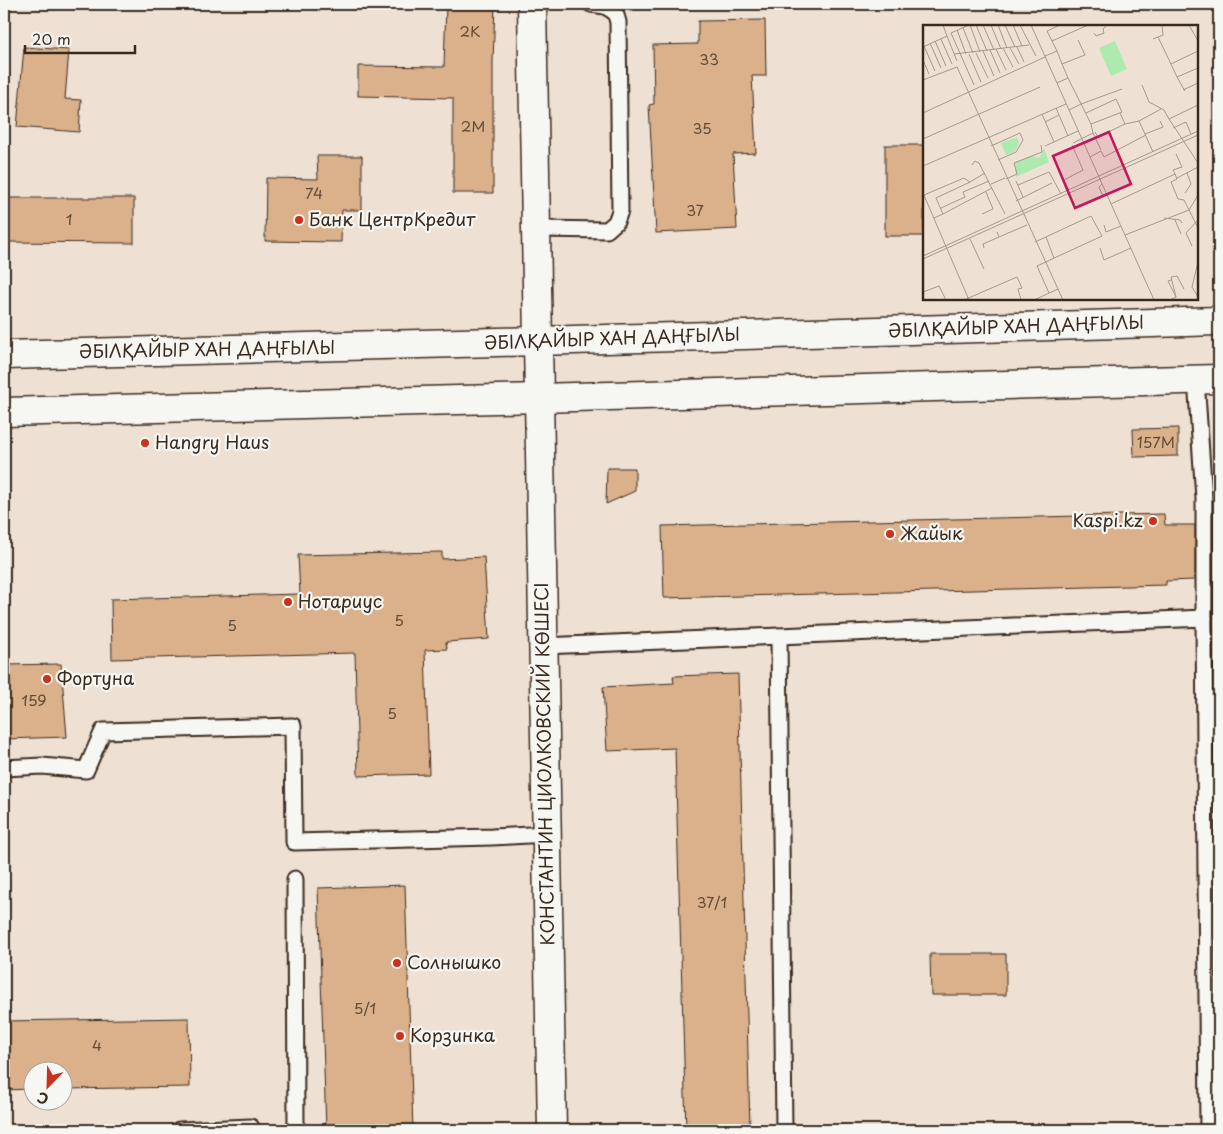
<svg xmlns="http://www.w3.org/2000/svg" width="1223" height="1134" font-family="'Playpen Sans',sans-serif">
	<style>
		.building { fill: #dab18b; stroke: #3b2a1e }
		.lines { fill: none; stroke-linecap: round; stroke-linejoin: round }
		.lane-casing { stroke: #3b2a1e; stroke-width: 19 }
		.street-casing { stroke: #3b2a1e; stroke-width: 31 }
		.secondary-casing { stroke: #3b2a1e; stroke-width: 31 }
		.primary-casing { stroke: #3b2a1e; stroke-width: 31 }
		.lane { stroke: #f6f6f2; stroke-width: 15 }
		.street { stroke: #f6f6f2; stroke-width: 28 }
		.secondary { stroke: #f6f6f2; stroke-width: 28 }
		.primary { stroke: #f6f6f2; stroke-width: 28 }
		.poi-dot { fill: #c8321e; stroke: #f6f6f2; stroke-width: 2 }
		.labels { text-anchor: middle; stroke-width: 4.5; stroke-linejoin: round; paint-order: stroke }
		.number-label { font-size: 15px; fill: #634c39 }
		.poi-label { font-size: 18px; fill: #3b2a1e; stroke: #f6f6f2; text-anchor: start }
		.street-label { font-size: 18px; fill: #3b2a1e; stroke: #f6f6f2 }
		.inset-road { fill: none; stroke: #a6988b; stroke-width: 1 }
		.view { fill: #c2185b; fill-opacity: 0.15; stroke: #c2185b; stroke-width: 2.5 }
		.inset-edge { fill: none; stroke: #3b2a1e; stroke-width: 2.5 }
	</style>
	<rect width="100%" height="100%" fill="#eee1d3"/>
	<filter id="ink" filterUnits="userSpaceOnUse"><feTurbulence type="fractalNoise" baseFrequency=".02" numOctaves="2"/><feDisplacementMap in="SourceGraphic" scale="10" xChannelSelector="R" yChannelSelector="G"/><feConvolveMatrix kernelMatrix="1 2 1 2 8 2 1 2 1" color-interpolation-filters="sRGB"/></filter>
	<g filter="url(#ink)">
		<!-- building -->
		<g class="building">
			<polygon points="446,4 495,4 493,62 493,193 453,193 453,98 358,96 358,66 444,67"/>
			<polygon points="765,20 766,76 752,76 756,153 733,154 737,229 656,233 649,105 654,104 653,45 698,44 698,21"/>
			<polygon points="24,47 69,50 65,99 81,100 79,132 17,127"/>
			<rect x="885" y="145" width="39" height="91"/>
			<polygon points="317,156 362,156 362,210 342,210 341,242 265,241 266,178 318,179"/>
			<polygon points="4,198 134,198 134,243 4,242"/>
			<polygon points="1178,428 1178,456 1134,457 1133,429"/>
			<polygon points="607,468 635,468 635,491 606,504"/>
			<polygon points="1164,514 1165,525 1195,525 1195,580 1166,581 1166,585 664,598 662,526"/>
			<polygon points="442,552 442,559 484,557 489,639 446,642 447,649 425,650 429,774 358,776 355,653 112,659 111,599 300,594 298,555"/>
			<polygon points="61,664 67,737 4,739 4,665"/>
			<polygon points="738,674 750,1130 686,1130 675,748 607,751 603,687 674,683 673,676"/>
			<polygon points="405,885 413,1130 326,1130 318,888"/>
			<polygon points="930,954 1006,954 1006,995 931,995"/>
			<polygon points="189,1018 190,1087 62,1089 62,1072 32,1072 32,1089 4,1090 4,1021"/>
		</g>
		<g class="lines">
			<defs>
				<g id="lane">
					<polyline points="536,229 607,230 616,222 620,211 618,22 615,12 605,6 591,4"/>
					<polyline points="1204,618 1208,1130"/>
					<polyline points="543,646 779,636"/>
					<polyline points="4,768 42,766 86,770 103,731 293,726 294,842 492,837 547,834"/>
					<polyline points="295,879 296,1130"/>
					<polyline points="179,1130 251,1127 251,1130"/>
					<polyline points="784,1130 779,636 1204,618 1204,498 1196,379"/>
				</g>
				<polyline id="street" points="532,4 538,341"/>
				<polyline id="secondary" points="538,341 552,1130"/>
				<g id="primary">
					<polyline points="4,355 538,341 1219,321"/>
					<polyline points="4,412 538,398 1219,379"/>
				</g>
			</defs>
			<!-- lane casing -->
			<use href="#lane" class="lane-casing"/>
			<!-- street casing -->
			<use href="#street" class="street-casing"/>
			<!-- secondary casing -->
			<use href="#secondary" class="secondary-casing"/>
			<!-- primary casing -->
			<use href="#primary" class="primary-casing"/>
			<!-- lane -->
			<use href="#lane" class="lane"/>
			<!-- street -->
			<use href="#street" class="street"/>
			<!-- secondary -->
			<use href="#secondary" class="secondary"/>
			<!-- primary -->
			<use href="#primary" class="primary"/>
		</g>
	</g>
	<!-- markers -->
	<g class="poi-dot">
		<circle cx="299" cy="220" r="5"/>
		<circle cx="145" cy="443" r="5"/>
		<circle cx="1153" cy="521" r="5"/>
		<circle cx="890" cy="534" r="5"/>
		<circle cx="288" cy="602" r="5"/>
		<circle cx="47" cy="679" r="5"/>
		<circle cx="397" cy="963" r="5"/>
		<circle cx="400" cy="1036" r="5"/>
	</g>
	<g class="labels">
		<!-- number labels -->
		<g class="number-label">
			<text x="470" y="37">2К</text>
			<text x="709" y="65">33</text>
			<text x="473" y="132">2М</text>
			<text x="702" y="134">35</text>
			<text x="314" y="199">74</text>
			<text x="695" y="216">37</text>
			<text x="69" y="225">1</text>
			<text x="1156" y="448">157M</text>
			<text x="399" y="626">5</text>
			<text x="232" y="631">5</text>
			<text x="34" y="706">159</text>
			<text x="392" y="719">5</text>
			<text x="712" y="908">37/1</text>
			<text x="365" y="1014">5/1</text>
			<text x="97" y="1051">4</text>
		</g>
		<!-- poi labels -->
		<g class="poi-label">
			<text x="309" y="226">Банк ЦентрКредит</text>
			<text x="155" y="449">Hangry Haus</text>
			<text x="1143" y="527" text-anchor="end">Kaspi.kz</text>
			<text x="900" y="540">Жайык</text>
			<text x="298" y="608">Нотариус</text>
			<text x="57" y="685">Фортуна</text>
			<text x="407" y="969">Солнышко</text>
			<text x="410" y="1042">Корзинка</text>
		</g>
		<!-- street labels -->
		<g class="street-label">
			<text transform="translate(1016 327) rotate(-2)" y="6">ӘБІЛҚАЙЫР ХАН ДАҢҒЫЛЫ</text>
			<text transform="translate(612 339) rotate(-2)" y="6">ӘБІЛҚАЙЫР ХАН ДАҢҒЫЛЫ</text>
			<text transform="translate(207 350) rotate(-1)" y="6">ӘБІЛҚАЙЫР ХАН ДАҢҒЫЛЫ</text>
			<text transform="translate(545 764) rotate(-91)" y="6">КОНСТАНТИН ЦИОЛКОВСКИЙ КӨШЕСІ</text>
		</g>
	</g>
	<!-- overview -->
	<g transform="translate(923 25)">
		<rect width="275" height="275" fill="#eee1d3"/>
		<path d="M 192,16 L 204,44 L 188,51 L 176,23 ZM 94,112 L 96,118 L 92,126 L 83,130 L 78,118 ZM 121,123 L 126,137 L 93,152 L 92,138 L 109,131 L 116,133 Z" fill="#adeab0"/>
		<path class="inset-road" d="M 46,0 L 28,8 L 51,60M 47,0 L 57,27M 53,0 L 64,26M 60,0 L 71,25M 68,0 L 78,24M 75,0 L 84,23M 82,0 L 92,22M 90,0 L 99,21M 97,0 L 113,31M 108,0 L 231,275M 266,0 L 275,16M 40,3 L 50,28M 34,5 L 43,29M 171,8 L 173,11 L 181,8 L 180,4 L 184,0M 24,11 L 34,36M 235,12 L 248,39M 18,14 L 29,39M 230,14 L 240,10 L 239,0M 12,16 L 23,41M 129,16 L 165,0M 7,18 L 18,43M 1,21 L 12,46M 0,22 L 24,11 L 20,0M 94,22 L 101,37M 80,23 L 90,42M 87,23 L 96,39M 73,24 L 83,45M 67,25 L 77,48M 60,26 L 71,51M 134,26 L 124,6 L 137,0M 53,28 L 65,53M 31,29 L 106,20M 46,29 L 58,57M 122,31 L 134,26 L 139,39M 0,35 L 6,49M 254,52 L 248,39 L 275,26M 145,53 L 139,39 L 162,30 L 155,15M 0,55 L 34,42 L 140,275M 134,58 L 145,53 L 158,79 L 199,64M 219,60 L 226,77 L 241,85 L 246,94M 260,65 L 275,58M 262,66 L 254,52 L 275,43M 275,80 L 246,94 L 275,138M 133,83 L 145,111M 146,85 L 158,79 L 168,99M 0,88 L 122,32M 163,88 L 193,74 L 199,87 L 168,99 L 170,108M 119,89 L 131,117M 216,96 L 238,84M 122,97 L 136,90M 202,99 L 216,96 L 222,109M 250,103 L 263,97 L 268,109M 172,107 L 175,112 L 202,99 L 197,88M 0,114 L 117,62M 150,118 L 170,108 L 178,125M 68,121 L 97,108 L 100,115 L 93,127 L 75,135M 122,121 L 155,106M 230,127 L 222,109 L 240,102 L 237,96M 130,130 L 141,155M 167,132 L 178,126 L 181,132 L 223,110M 49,140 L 52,136 L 56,138 L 82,189M 0,141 L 143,79M 252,149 L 254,154 L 248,157 L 255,174 L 261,175 L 275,203M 254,153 L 275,142M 83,154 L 94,149 L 91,138 L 119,127 L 118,120M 93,156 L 100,172M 68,159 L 82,153M 179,159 L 176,162 L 180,171 L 183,170M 95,160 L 126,147 L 138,169M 146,165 L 141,155 L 160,145 L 149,120M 0,168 L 46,275M 262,168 L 268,159 L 264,148M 1,170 L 41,153 L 47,157 L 62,148M 93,176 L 129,158M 188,179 L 252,149 L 250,145 L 259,142 L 253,129M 18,183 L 42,172 L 40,167 L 66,156M 266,185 L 275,170M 20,189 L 69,163M 59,189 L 70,184 L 63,167M 11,193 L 20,189 L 13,173 L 47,157M 241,193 L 257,195 L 259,198M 252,195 L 258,209M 181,200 L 183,207 L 198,201M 74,207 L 76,212 L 104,200M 202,210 L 266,185M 123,212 L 131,233M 47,214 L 61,244M 112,217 L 168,191 L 179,211 L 114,241 L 126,268M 269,221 L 263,208 L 275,195M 61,223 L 60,219 L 76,212M 177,223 L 181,235 L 208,223M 0,231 L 275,106M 0,234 L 275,110M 275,237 L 269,262 L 275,272M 0,267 L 16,261 L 23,275M 253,272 L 248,252 L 254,251 L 261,264M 41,275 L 94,252 L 99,263 L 95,264 L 98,275M 111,275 L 135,264M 247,275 L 253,272 L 245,256 L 248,255"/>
		<path class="view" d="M 186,107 L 208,159 L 152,183 L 130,131 Z"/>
		<rect width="275" height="275" class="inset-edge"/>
	</g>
	<!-- margin -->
	<rect width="1223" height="1134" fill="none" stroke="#f6f6f2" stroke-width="20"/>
	<rect x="10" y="10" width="1203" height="1114" fill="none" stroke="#3b2a1e" stroke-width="2" filter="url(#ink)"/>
	<!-- north arrow -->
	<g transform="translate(48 1086) rotate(203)"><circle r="24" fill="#f6f6f2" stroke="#aba49d"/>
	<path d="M0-4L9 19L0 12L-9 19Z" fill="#c8321e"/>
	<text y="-8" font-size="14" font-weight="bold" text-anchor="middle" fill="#3b2a1e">С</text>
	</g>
	<!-- scale -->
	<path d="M25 45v8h110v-8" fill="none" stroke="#3b2a1e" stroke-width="2.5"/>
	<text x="32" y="45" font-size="15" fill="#3b2a1e" stroke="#f6f6f2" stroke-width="4" paint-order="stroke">20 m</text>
</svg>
